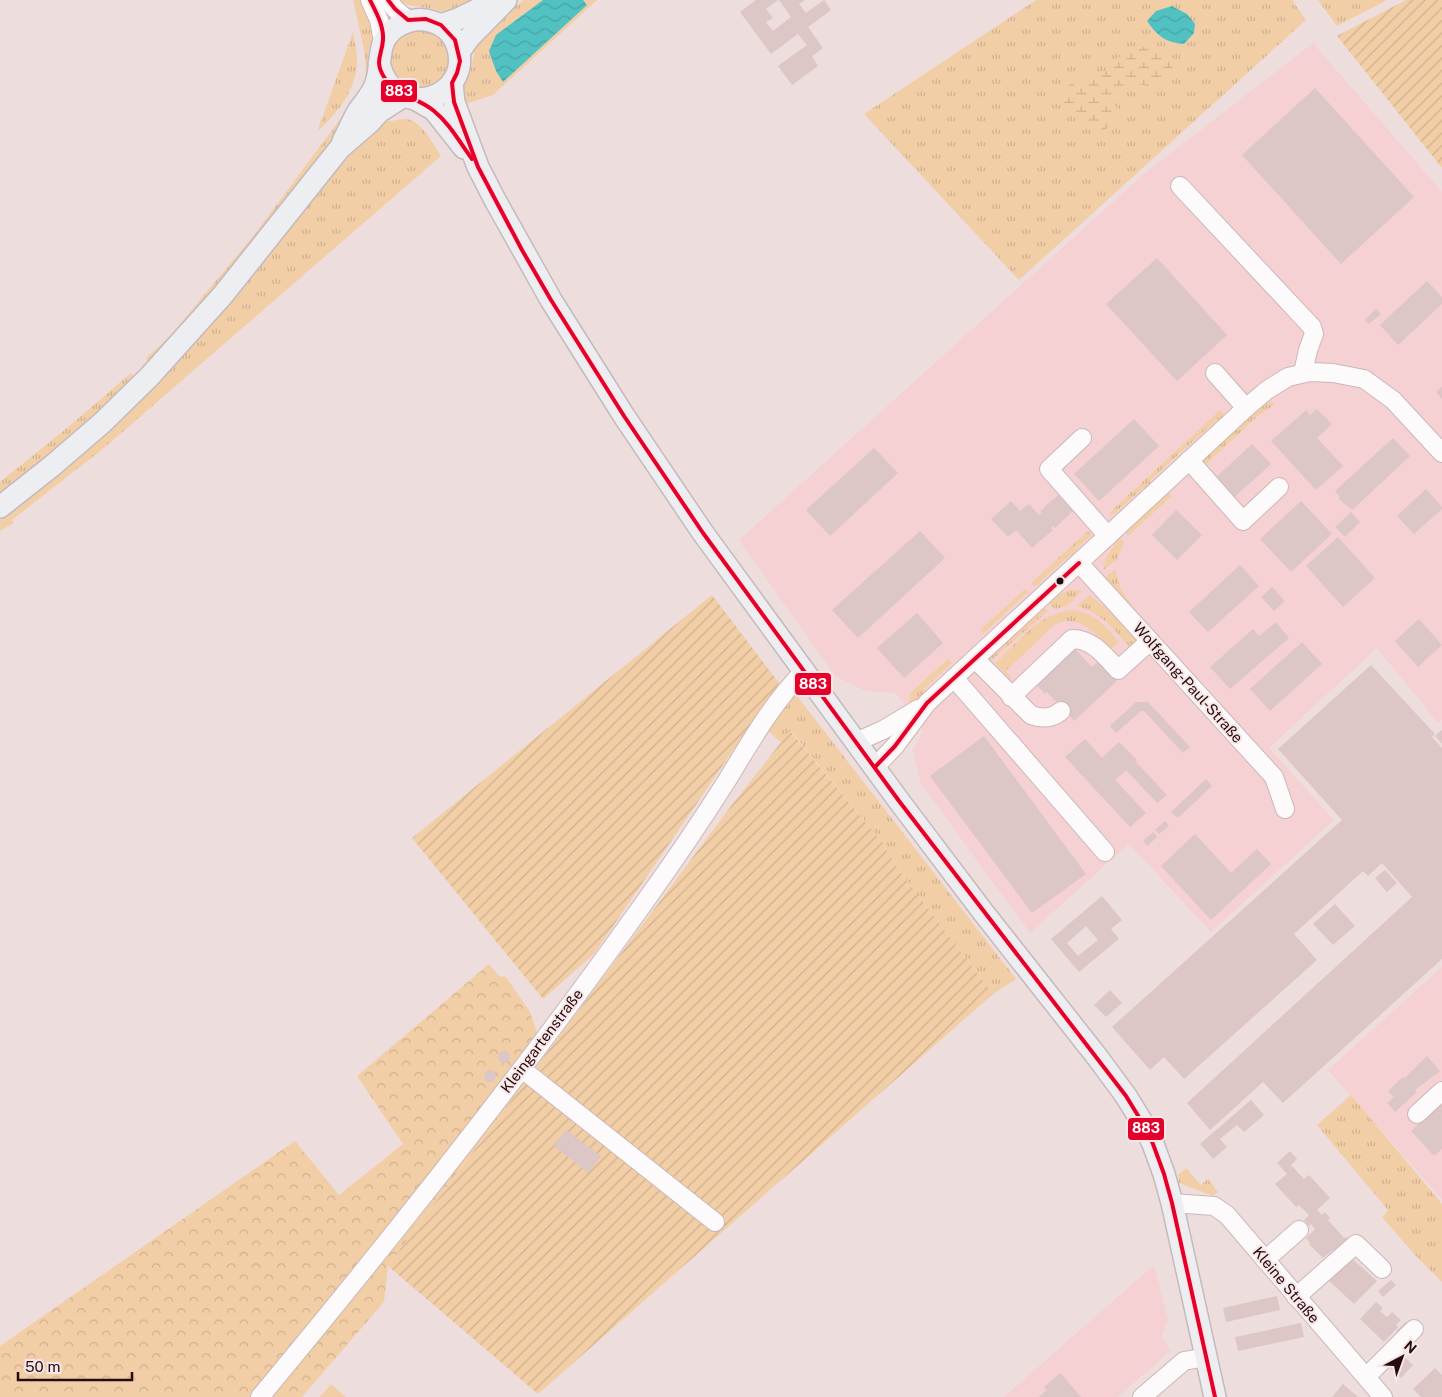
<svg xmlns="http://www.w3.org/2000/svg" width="1442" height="1397" font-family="'Public Sans',sans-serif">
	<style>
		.built { fill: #f6d1d3 }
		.grass { fill: url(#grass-tufts) }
		.wetland { fill: url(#wetland-marsh) }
		.park { fill: url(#park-crowns) }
		.garden { fill: url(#garden-furrows) }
		.pitch { fill: #f2cea6 }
		.water { fill: url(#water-waves) }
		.building { fill: #dcc6c6; fill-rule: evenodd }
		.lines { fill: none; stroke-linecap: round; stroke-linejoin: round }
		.minor-casing { stroke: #ccb7b7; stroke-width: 20 }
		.major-casing { stroke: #c5b9ba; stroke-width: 24 }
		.minor { stroke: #fcfafa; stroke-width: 18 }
		.major { stroke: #edeef2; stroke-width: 21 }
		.bus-1-casing { stroke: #f8e7e8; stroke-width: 8 }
		.bus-1 { stroke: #e4002b; stroke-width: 4 }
		.bus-dot { fill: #260c0f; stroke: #f8e7e8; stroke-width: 2 }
		.labels { text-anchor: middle; stroke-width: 4; stroke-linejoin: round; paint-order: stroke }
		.street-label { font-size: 15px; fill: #260c0f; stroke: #f8e7e8 }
		.line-badge { stroke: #f8e7e8; stroke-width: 2 }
		.badge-label { font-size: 14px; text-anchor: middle; font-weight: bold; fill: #fff }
	</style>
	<defs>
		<pattern id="grass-tufts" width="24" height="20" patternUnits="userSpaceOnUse" patternTransform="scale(1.25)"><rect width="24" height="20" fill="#f2cea6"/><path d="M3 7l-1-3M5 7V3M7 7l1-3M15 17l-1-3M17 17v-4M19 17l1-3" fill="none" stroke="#cfb08e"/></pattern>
		<pattern id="wetland-marsh" width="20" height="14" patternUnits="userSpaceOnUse" patternTransform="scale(1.25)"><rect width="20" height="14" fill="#f2cea6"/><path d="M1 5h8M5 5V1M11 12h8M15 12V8" fill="none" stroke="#cfb08e"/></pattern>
		<pattern id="park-crowns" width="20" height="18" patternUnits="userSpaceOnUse" patternTransform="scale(1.25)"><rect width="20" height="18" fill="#f2cea6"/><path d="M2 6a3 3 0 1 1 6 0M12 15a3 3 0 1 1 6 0" fill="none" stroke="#cfb08e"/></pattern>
		<pattern id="garden-furrows" width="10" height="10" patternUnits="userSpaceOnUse" patternTransform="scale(1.25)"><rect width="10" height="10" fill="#f2cea6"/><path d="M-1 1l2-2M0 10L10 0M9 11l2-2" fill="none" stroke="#cfb08e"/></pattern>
		<pattern id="water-waves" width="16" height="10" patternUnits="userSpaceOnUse" patternTransform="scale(1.25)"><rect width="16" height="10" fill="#51c1c2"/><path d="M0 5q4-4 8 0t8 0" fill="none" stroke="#46a5a6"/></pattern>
	</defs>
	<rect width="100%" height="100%" fill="#edd"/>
	<!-- built -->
	<g class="built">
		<polygon points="1313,43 1442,192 1442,720 1438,723 1377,648 1269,748 1334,820 1211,932 1129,844 1030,933 921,784 913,750 923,731 896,693 865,691 835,676 739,540 1144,174"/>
		<polygon points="1442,967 1442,1199 1328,1070"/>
		<polygon points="1154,1265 1168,1319 1162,1336 1171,1350 1118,1397 1004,1397"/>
	</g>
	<!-- grass -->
	<g class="grass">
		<polygon points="353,0 364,0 369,10 373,36 368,54 370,74 364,87 366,72 364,49"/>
		<polygon points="399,0 481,0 445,13 434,9 408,5"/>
		<polygon points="524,0 543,0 496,35 587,5 583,0 597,0 493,95 462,105 462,90 470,74 476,44 489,27"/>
		<polygon points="1036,0 1292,0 1306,20 1019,280 864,114"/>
		<polygon points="1318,0 1387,0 1337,26"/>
		<circle cx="420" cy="59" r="30"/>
		<path d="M 353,32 C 354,41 357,50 357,59 C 358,88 337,114 317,132 Z"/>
		<polygon points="356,98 342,125 258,237 203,304 150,363 146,358 170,336 254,235"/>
		<path d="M 380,119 C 389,123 394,120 403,119 C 421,118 432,143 441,156 L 104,448 L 12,520 L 14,523 L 0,531 L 0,520 L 46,484 L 143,399 L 188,350 Z"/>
		<polygon points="131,373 135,378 65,443 0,495 0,482 67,428"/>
		<polygon points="1272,401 1274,405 1259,415 1202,468 1201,462 1256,411"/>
		<polygon points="1220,410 1227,418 1222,423 1218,419 1149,481 1153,485 1147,491 1143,488 1112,516 1109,513"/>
		<polygon points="1168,492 1172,496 1128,536 1125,532"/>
		<polygon points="1088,531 1092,535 1076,549 1079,553 1072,560 1069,556 1035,587 1031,583"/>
		<polygon points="1120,537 1124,542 1117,560 1103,570 1107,556"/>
		<path d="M 1116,569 C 1119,589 1124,595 1136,610 L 1133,613 L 1107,584 L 1105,577 Z"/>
		<polygon points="1025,589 1028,592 983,634 980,630"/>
		<polygon points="1069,590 1076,590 1082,591 1067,606 1055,609 1048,602 1056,596"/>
		<path d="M 1089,595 L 1109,610 L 1136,640 L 1129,646 C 1111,627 1103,614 1077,606 Z"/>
		<polygon points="1043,606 1048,611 986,665 983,661"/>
		<path d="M 1073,610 C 1096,614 1104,625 1119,642 L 1111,649 C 1095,633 1075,610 1052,627 L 1006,671 L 1012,678 L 1010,679 L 995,663 C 1018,642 1040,612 1073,610 Z"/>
		<polygon points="948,659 952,663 924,689 927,692 909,706 910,693"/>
		<polygon points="794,692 1016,979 993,994 898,869 882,842 791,731 781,742 768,731"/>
		<polygon points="1351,1095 1442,1204 1442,1282 1416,1256 1382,1217 1388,1210 1317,1125"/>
		<polygon points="1186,1168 1201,1185 1208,1179 1218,1192 1213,1196 1179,1183 1178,1175"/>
	</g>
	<!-- wetland -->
	<path class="wetland" d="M 1143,47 L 1157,47 L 1174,59 C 1174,70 1167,84 1155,86 C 1146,87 1135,83 1126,82 L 1113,99 L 1117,109 L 1110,127 L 1096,133 L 1072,116 L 1060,95 L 1075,78 L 1088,77 L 1105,71 L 1119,57 Z"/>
	<!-- park -->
	<polygon class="park" points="489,964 499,976 506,977 530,1012 545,1055 388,1266 384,1302 302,1397 0,1397 0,1346 295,1141 339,1195 403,1144 357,1076"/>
	<!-- garden -->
	<g class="garden">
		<polygon points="1406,0 1442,0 1442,168 1337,36"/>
		<polygon points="712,595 779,683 594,954 543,999 412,838"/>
		<polygon points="790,731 882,842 898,869 993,994 538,1394 388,1266 731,806"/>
	</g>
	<!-- pitch -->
	<polygon class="pitch" points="331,1384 346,1397 320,1397"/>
	<!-- water -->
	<g class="water">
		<polygon points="543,0 583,0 587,5 503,82 496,71 489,51 496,35"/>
		<path d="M 1172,6 L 1187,14 L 1195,24 L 1194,33 L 1184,44 C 1166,43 1157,36 1147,21 L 1156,11 Z"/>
	</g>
	<!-- building -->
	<g class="building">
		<polygon points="756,0 778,0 766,9 773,18 766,22 773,31 791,17 779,0 805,0 799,4 806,13 824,0 831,10 808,27 823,48 812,56 818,66 792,85 778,66 807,45 798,34 771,54 740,12"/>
		<polygon points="1315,88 1414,197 1341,264 1242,155"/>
		<polygon points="1157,258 1227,335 1177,381 1106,304"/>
		<polygon points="1427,281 1442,297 1442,304 1398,345 1380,325"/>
		<polygon points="1376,309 1381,314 1369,324 1365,320"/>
		<polygon points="1442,387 1442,399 1436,392"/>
		<polygon points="1317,409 1332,424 1317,438 1343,466 1316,490 1271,441 1306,410 1310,415"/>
		<polygon points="1134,419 1159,446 1099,501 1074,474"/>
		<polygon points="1393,438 1410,456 1352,510 1339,499 1339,496 1335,491"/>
		<polygon points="1252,444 1271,464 1230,501 1212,481"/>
		<polygon points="874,448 898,473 830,536 806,510"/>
		<polygon points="1426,489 1442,507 1442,509 1414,534 1397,516"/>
		<polygon points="1058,495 1073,511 1055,528 1053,526 1051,528 1053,530 1032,548 1016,530 1008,537 991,519 1011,501 1020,511 1029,504 1039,515 1042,512 1040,511"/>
		<polygon points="1301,501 1332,534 1291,572 1260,539"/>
		<polygon points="1176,510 1202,535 1177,560 1152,535"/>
		<polygon points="1351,512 1360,522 1345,537 1335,527"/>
		<polygon points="920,531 945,558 858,638 832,610"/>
		<polygon points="1338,537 1375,578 1343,607 1306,566"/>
		<polygon points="1240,565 1259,586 1208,632 1189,612"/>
		<polygon points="1272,587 1285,601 1274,611 1261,597"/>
		<polygon points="917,613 943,643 904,678 877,648"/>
		<polygon points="1419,619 1442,645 1418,667 1395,641"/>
		<polygon points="1276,622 1289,638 1230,689 1210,667 1253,629 1259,636"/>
		<polygon points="1302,642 1322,664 1270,711 1250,689"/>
		<polygon points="1073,647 1092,667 1098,661 1117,681 1074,721 1047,692 1045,694 1035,683"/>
		<polygon points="1371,665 1435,734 1432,737 1442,748 1442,959 1283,1103 1263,1082 1210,1130 1187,1103 1412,897 1382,863 1368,876 1363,871 1294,934 1317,960 1184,1079 1164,1057 1150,1070 1112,1027 1342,820 1278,749"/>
		<polygon points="1136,702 1148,702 1190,747 1183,753 1144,711 1141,711 1116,733 1110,726"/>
		<polygon points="1442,730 1442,744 1435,736"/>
		<polygon points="984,736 1086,874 1032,913 930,776"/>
		<polygon points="1085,739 1102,758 1119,742 1137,760 1135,761 1167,795 1157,803 1126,770 1115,780 1146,813 1130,827 1065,757"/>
		<polygon points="1206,779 1212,786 1178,818 1171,812"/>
		<polygon points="1165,821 1169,826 1159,834 1155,830"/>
		<polygon points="1153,832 1157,837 1147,846 1143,841"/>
		<polygon points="1195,834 1231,873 1257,849 1271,864 1211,920 1161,866"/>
		<polygon points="1385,870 1397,883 1387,892 1375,878"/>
		<path d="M 1102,896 L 1122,920 L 1111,929 L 1119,939 L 1079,972 L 1051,939 ZM 1086,926 L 1098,940 L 1078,956 L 1067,943 Z"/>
		<polygon points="1335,904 1355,926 1333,945 1313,924"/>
		<polygon points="1110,990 1122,1003 1106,1017 1094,1005"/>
		<circle cx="504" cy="1057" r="6"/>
		<polygon points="1427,1056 1440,1071 1415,1090 1417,1092 1395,1112 1387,1103 1394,1097 1388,1091 1403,1077 1405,1078"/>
		<circle cx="490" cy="1076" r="6"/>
		<polygon points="1251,1100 1264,1115 1244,1132 1237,1125 1220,1139 1227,1147 1213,1159 1200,1144"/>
		<polygon points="1442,1103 1442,1149 1434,1156 1411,1131"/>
		<polygon points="566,1130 601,1156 588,1173 554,1146"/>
		<polygon points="1290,1151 1297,1159 1291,1165 1304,1179 1309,1175 1330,1198 1317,1210 1322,1215 1325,1212 1330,1218 1328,1220 1344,1238 1346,1237 1351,1243 1338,1255 1333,1250 1323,1258 1309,1244 1310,1243 1306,1238 1315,1229 1311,1224 1309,1226 1304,1220 1309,1215 1299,1205 1296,1207 1275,1184 1287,1174 1277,1163"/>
		<polygon points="1348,1255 1377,1281 1354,1304 1325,1277"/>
		<polygon points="1391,1280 1396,1285 1383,1297 1378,1291"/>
		<polygon points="1277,1296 1280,1310 1226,1322 1223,1308"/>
		<polygon points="1376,1302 1383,1308 1380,1311 1387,1317 1392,1312 1401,1320 1396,1325 1398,1327 1384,1342 1360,1319"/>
		<polygon points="1406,1322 1411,1327 1401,1336 1396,1331"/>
		<polygon points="1301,1323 1304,1337 1238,1351 1235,1337"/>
		<polygon points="1400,1346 1405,1351 1402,1355 1413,1365 1401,1378 1389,1367 1392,1363 1387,1358"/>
		<polygon points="1435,1368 1442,1375 1442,1397 1421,1397 1413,1389"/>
		<polygon points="1060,1373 1081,1397 1039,1397 1047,1390 1044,1387"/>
		<polygon points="1343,1384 1358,1397 1332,1397"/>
	</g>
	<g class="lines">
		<defs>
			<g id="minor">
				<polyline points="370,0 379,20 383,41"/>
				<polyline points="388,0 395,9 408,20"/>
				<polyline points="1180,186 1312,327 1314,334 1308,350 1303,373"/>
				<polyline points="1215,373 1246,408"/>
				<polyline points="1082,438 1049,469 1108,536"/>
				<polyline points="1189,460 1243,521 1279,487"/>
				<polyline points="1079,563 1274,777 1285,809"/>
				<path d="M 976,660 L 1031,715 C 1042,719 1052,719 1061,711"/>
				<polyline points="955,679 1105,852"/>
				<path d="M 1011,697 L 1072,639 C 1093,639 1105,656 1118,670 L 1150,641"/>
				<polyline points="856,742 883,730 918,709"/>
				<polyline points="875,767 895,746 927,703 1247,407 1267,390 1288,377 1310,372 1333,373 1364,379 1393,400 1442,453"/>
				<polyline points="522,1069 715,1222"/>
				<polyline points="1417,1114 1442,1091"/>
				<polyline points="1172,1203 1214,1206 1227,1215 1383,1397"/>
				<polyline points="1265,1260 1299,1230"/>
				<polyline points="1296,1297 1356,1244 1382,1269"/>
				<polyline points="1366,1377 1414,1329"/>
				<path d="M 260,1397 C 393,1237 523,1073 644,903 C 672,864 700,823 726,782 C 750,743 772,703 805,670"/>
				<polyline points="1142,1397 1184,1361 1206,1357"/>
			</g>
			<g id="major">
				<polyline points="441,25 458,19 497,0"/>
				<polyline points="459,52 469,38 506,0"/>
				<polyline points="452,83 454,102 458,113 478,167 495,200 551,300 624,416 703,533 899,801 983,912 1098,1058 1126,1096 1145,1127 1153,1144 1164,1174 1172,1203 1215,1397"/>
				<polyline points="415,99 434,110 464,148"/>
				<path d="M 343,141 C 348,132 352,122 357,113 C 362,105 369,98 374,88 C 385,65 372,40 400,25 C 413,18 427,18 440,25 C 448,29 454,37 457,45 C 475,98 394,125 379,63"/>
				<polyline points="0,507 52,466 102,423 149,377 222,296 340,148 370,122 379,112 404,96"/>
			</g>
		</defs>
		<!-- minor casing -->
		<use href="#minor" class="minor-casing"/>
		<!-- major casing -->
		<use href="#major" class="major-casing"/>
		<!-- minor -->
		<use href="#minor" class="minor"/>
		<!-- major -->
		<use href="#major" class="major"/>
		<defs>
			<g id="bus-1">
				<path d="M 370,0 C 376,12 384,26 383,40 C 382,55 374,61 384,77 C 396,97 418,97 434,111 C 450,124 460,143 472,159"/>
				<polyline points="388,0 395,9 408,20 426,19 441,25 455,40 460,61 457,73 452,83 454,102 478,167 522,250 551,300 624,416 703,533 899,801 1126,1096 1145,1127 1153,1144 1164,1174 1172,1203 1215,1397"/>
				<polyline points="875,767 895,746 927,703 1079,563"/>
			</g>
		</defs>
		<!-- bus-1 casing -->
		<use href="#bus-1" class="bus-1-casing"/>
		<!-- bus-1 -->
		<use href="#bus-1" class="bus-1"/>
	</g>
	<!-- markers -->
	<circle class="bus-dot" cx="1060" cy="581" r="4.5"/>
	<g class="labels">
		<!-- street labels -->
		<g class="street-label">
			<text transform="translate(1188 683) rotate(48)" y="5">Wolfgang-Paul-Straße</text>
			<text transform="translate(542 1041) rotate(-53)" y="5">Kleingartenstraße</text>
			<text transform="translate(1286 1285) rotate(50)" y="5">Kleine Straße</text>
		</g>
	</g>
	<g class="line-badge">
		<rect x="380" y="79" width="38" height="24" rx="5" fill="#e4002b"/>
		<rect x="794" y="672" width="38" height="24" rx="5" fill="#e4002b"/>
		<rect x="1127" y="1117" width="38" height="24" rx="5" fill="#e4002b"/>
	</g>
	<g class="badge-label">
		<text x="399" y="96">883</text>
		<text x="813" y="689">883</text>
		<text x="1146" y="1133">883</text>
	</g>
	<!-- north arrow -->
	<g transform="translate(1402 1357) rotate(41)" stroke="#f8e7e8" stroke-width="4" paint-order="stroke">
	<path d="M0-4L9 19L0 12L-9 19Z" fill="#260c0f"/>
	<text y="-8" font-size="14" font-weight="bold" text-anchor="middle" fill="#260c0f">N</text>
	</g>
	<!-- scale -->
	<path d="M18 1372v8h114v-8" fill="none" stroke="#260c0f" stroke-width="2.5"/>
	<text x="25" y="1372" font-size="15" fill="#260c0f" stroke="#f8e7e8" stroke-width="4" paint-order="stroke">50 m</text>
</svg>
